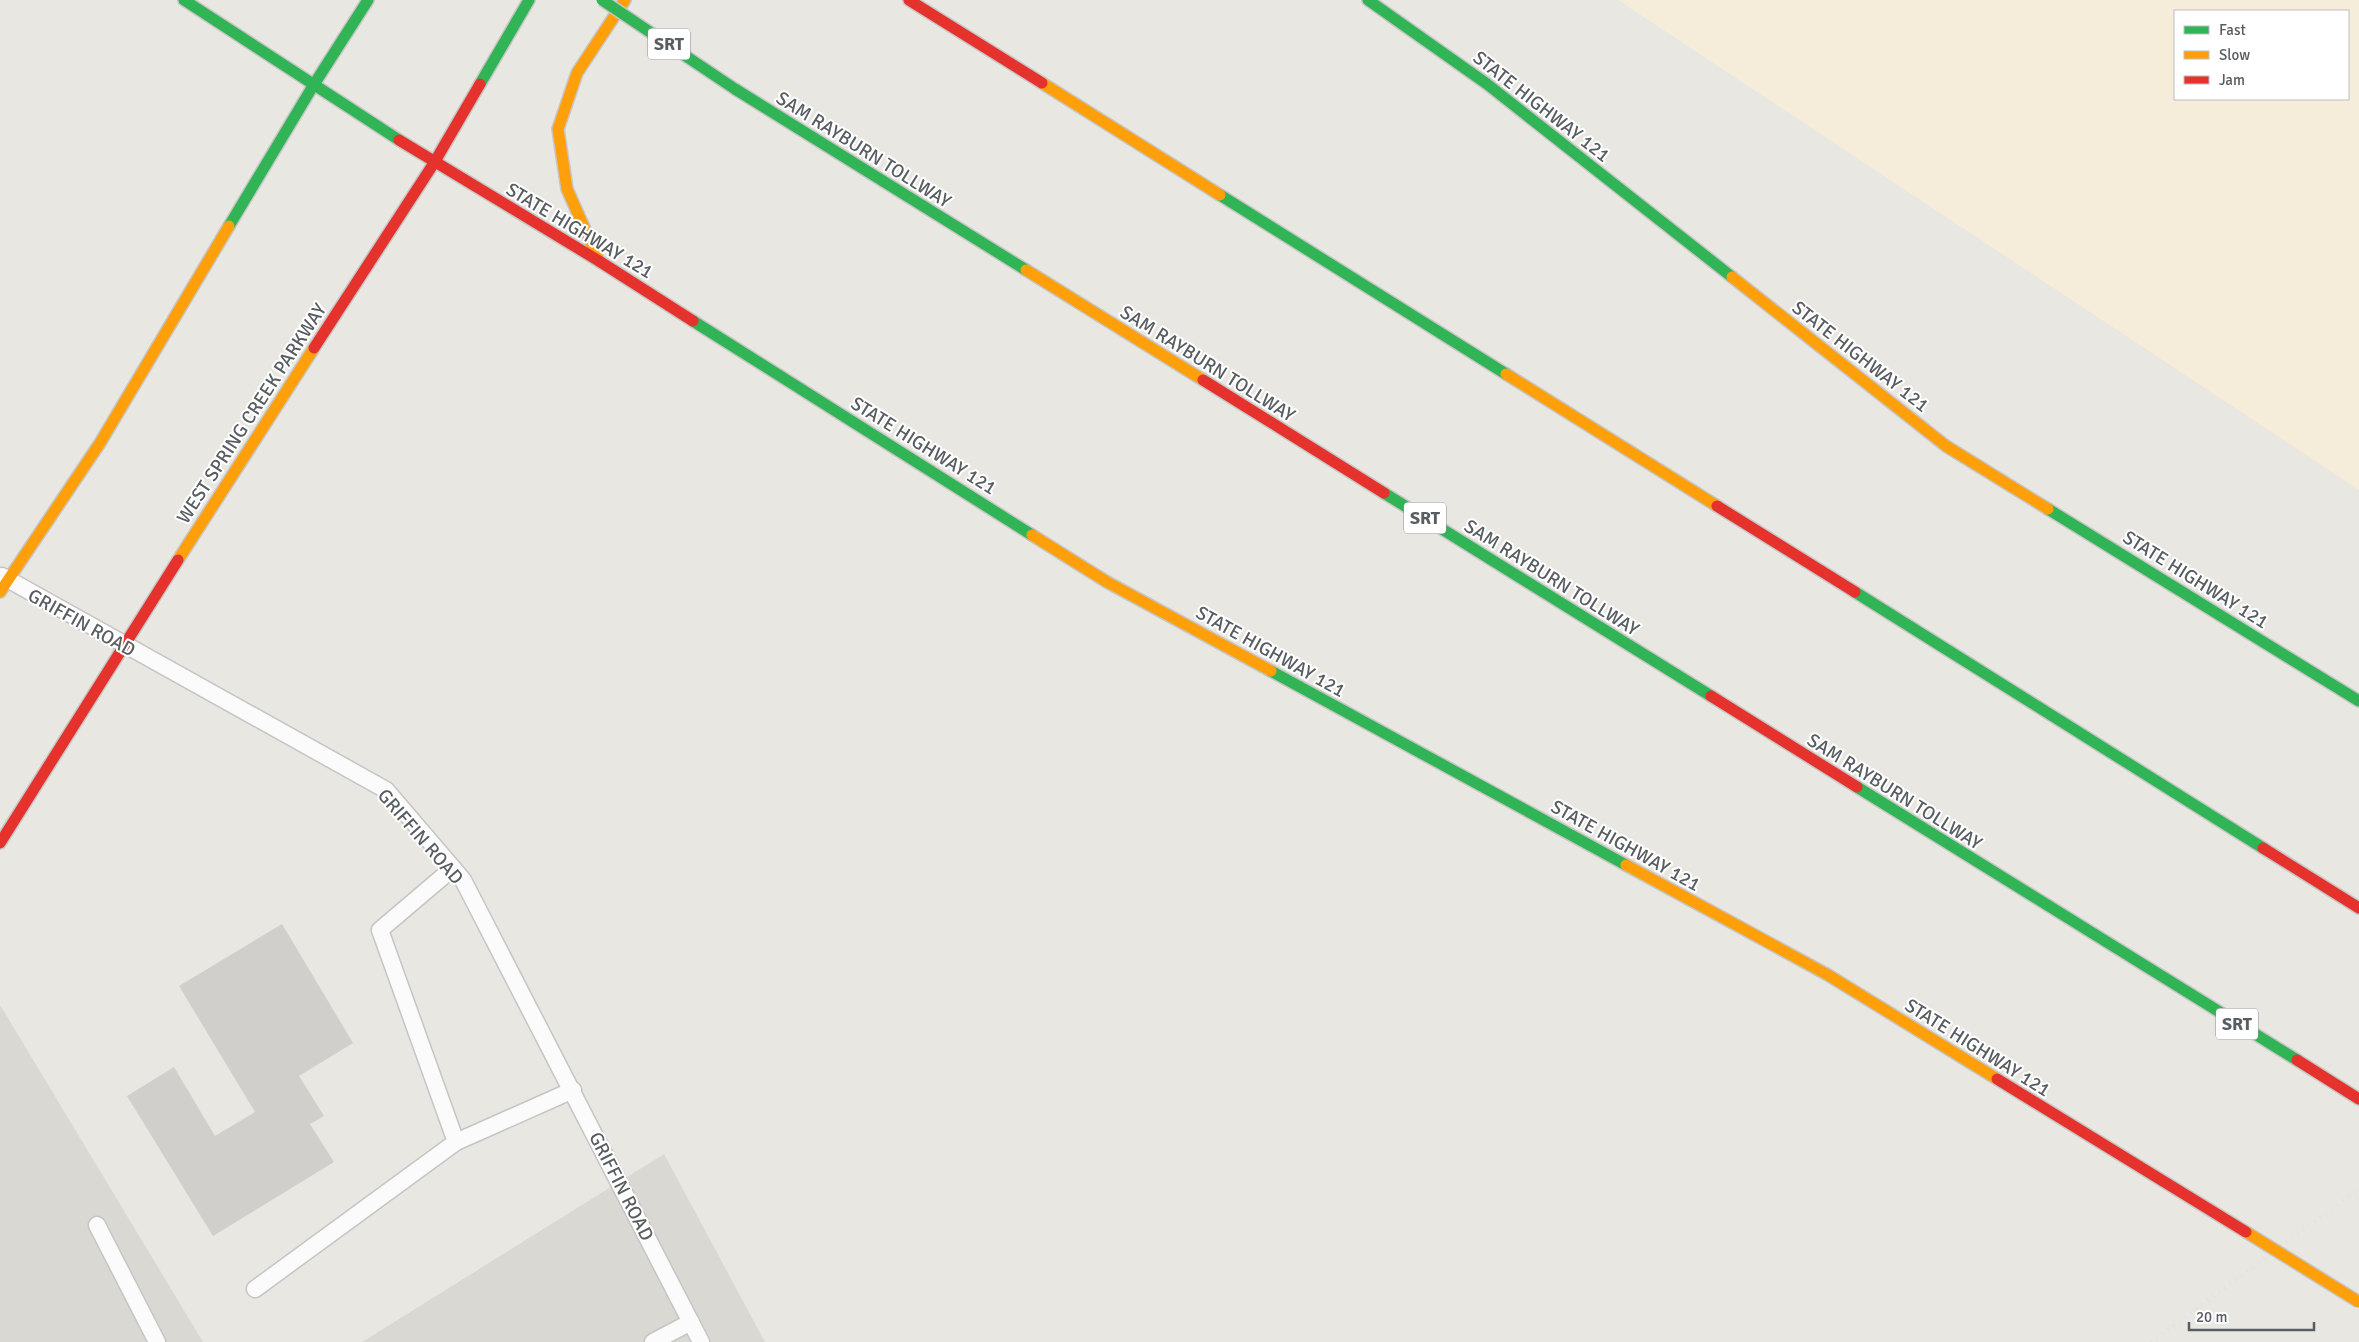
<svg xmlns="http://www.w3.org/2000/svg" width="2359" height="1342" font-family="Signika,sans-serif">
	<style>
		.commercial { fill: #f5ecd9; fill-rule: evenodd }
		.industrial { fill: #dad8d3 }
		.building { fill: #d0cfcc }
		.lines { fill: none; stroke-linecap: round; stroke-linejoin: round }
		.lane-casing { stroke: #c5c5c5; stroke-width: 19 }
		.fast-casing { stroke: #c6c6c6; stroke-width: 14 }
		.slow-casing { stroke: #c6c6c6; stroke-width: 14 }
		.jam-casing { stroke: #c6c6c6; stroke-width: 14 }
		.lane { stroke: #fcfbfb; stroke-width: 16 }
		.fast { stroke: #30b455; stroke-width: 11 }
		.slow { stroke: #ff9f0a; stroke-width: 11 }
		.jam { stroke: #e5322d; stroke-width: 11 }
		.rail { stroke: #e1e1e0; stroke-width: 4; stroke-dasharray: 1 6; stroke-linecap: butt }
		.fast-bridge-casing { stroke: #c6c6c6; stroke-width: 14; stroke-linecap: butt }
		.slow-bridge-casing { stroke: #c6c6c6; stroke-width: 14; stroke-linecap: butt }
		.jam-bridge-casing { stroke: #c6c6c6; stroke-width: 14; stroke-linecap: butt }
		.fast-bridge { stroke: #30b455; stroke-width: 11 }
		.slow-bridge { stroke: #ff9f0a; stroke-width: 11 }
		.jam-bridge { stroke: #e5322d; stroke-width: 11 }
		.labels { text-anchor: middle; stroke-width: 4; stroke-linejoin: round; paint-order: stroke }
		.shield { fill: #fff; stroke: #8a8e90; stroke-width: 1 }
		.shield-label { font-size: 18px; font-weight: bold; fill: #585d61 }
		.street-label { font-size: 19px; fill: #585d61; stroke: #fff }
	</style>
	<rect width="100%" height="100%" fill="#e9e7e2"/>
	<!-- commercial -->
	<path class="commercial" d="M 1618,0 L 2359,0 L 2359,490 ZM 2175,11 L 2348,11 L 2348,99 L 2175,99 Z"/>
	<!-- industrial -->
	<g class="industrial">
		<polygon points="0,1005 203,1342 0,1342"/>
		<polygon points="664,1154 765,1342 362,1342"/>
	</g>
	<!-- building -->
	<polygon class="building" points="282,924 353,1043 299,1076 324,1116 310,1124 334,1162 213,1236 127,1096 174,1067 215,1136 255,1112 179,986"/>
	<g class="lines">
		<defs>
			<g id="lane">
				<polyline points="2,576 386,790 463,880 701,1342"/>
				<polyline points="453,868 380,930 456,1142 573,1090"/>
				<polyline points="97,1225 157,1342"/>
				<polyline points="255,1289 456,1142"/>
				<polyline points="653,1342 691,1322"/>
			</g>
			<g id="fast">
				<polyline points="184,0 399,140"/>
				<polyline points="1368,0 1487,84 1732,277"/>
				<polyline points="480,84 529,0"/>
				<polyline points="735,89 1026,270"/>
				<polyline points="1220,195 1506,374"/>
				<polyline points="229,226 313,86 368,0"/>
				<polyline points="693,321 1032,535"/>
				<polyline points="1384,493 1711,696"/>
				<polyline points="2048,509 2359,701"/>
				<polyline points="1855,592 2263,848"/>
				<polyline points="1271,671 1626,865"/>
				<polyline points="1857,787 2297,1060"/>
			</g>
			<g id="slow">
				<polyline points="1042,83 1220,195"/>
				<polyline points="599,261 567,189 558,129 577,73 625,0"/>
				<polyline points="1026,270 1203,380"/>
				<polyline points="1732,277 1946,446 2048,509"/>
				<polyline points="1506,374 1717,506"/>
				<polyline points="1032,535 1107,582 1271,671"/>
				<polyline points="178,560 314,348"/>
				<polyline points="0,592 100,443 229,226"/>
				<polyline points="1626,865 1828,975 1997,1079"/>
			</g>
			<g id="jam">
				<polyline points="909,0 1042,83"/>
				<polyline points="399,140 599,261 693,321"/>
				<polyline points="314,348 434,163 480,84"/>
				<polyline points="1203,380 1384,493"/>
				<polyline points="1717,506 1855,592"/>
				<polyline points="1711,696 1857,787"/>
				<polyline points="0,843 178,560"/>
				<polyline points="2263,848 2359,908"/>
				<polyline points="2297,1060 2359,1099"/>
			</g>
		</defs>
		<!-- lane casing -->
		<use href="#lane" class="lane-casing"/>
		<!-- fast casing -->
		<use href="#fast" class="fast-casing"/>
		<!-- slow casing -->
		<use href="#slow" class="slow-casing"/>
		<!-- jam casing -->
		<use href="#jam" class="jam-casing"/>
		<!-- lane -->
		<use href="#lane" class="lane"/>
		<!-- fast -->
		<use href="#fast" class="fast"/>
		<!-- slow -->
		<use href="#slow" class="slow"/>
		<!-- jam -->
		<use href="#jam" class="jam"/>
		<!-- rail -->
		<polyline class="rail" points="2151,1342 2359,1189"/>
		<defs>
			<polyline id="fast-bridge" points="602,0 735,89"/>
			<polyline id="slow-bridge" points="2246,1232 2359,1302"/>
			<polyline id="jam-bridge" points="1997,1079 2246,1232"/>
		</defs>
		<!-- fast-bridge casing -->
		<use href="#fast-bridge" class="fast-bridge-casing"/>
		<!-- slow-bridge casing -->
		<use href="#slow-bridge" class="slow-bridge-casing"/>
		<!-- jam-bridge casing -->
		<use href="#jam-bridge" class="jam-bridge-casing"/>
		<!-- fast-bridge -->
		<use href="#fast-bridge" class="fast-bridge"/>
		<!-- slow-bridge -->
		<use href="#slow-bridge" class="slow-bridge"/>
		<!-- jam-bridge -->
		<use href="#jam-bridge" class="jam-bridge"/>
	</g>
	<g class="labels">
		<!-- shield labels -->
		<g class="shield">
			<rect x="648" y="28.5" width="42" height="31" rx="4"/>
			<rect x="1404" y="502.5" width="42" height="31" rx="4"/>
			<rect x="2216" y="1008.5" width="42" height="31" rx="4"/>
		</g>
		<g class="shield-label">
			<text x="669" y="50">SRT</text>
			<text x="1425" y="524">SRT</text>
			<text x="2237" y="1030">SRT</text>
		</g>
		<!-- street labels -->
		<g class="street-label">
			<text transform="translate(1542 106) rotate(38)" y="7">STATE HIGHWAY 121</text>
			<text transform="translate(864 149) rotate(32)" y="7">SAM RAYBURN TOLLWAY</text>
			<text transform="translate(580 230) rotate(31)" y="7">STATE HIGHWAY 121</text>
			<text transform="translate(1861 356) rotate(38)" y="7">STATE HIGHWAY 121</text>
			<text transform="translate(1208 363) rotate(32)" y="7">SAM RAYBURN TOLLWAY</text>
			<text transform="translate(251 413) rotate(-57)" y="7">WEST SPRING CREEK PARKWAY</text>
			<text transform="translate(924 445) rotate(32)" y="7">STATE HIGHWAY 121</text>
			<text transform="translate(1552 577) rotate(32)" y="7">SAM RAYBURN TOLLWAY</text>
			<text transform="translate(2196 579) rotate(32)" y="7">STATE HIGHWAY 121</text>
			<text transform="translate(82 622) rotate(29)" y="7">GRIFFIN ROAD</text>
			<text transform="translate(1271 651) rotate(29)" y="7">STATE HIGHWAY 121</text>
			<text transform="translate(1895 791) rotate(32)" y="7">SAM RAYBURN TOLLWAY</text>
			<text transform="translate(421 836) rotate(49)" y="7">GRIFFIN ROAD</text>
			<text transform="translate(1626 845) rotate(29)" y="7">STATE HIGHWAY 121</text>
			<text transform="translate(1978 1047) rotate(32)" y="7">STATE HIGHWAY 121</text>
			<text transform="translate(622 1186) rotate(63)" y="7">GRIFFIN ROAD</text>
		</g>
	</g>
	<!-- legend -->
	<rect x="2174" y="10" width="175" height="90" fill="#ffffff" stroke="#bcbec0"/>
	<rect x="2184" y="26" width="25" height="8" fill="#30b455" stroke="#bcbec0"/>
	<text x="2219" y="35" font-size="15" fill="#585d61">Fast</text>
	<rect x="2184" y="51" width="25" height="8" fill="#ff9f0a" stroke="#bcbec0"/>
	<text x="2219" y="60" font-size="15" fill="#585d61">Slow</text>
	<rect x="2184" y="76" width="25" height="8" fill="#e5322d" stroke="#bcbec0"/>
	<text x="2219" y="85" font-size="15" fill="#585d61">Jam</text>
	<!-- scale -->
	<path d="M2189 1322v8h125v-8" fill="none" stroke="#585d61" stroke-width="2.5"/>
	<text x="2196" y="1322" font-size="15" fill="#585d61" stroke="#ffffff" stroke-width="4" paint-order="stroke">20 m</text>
</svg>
